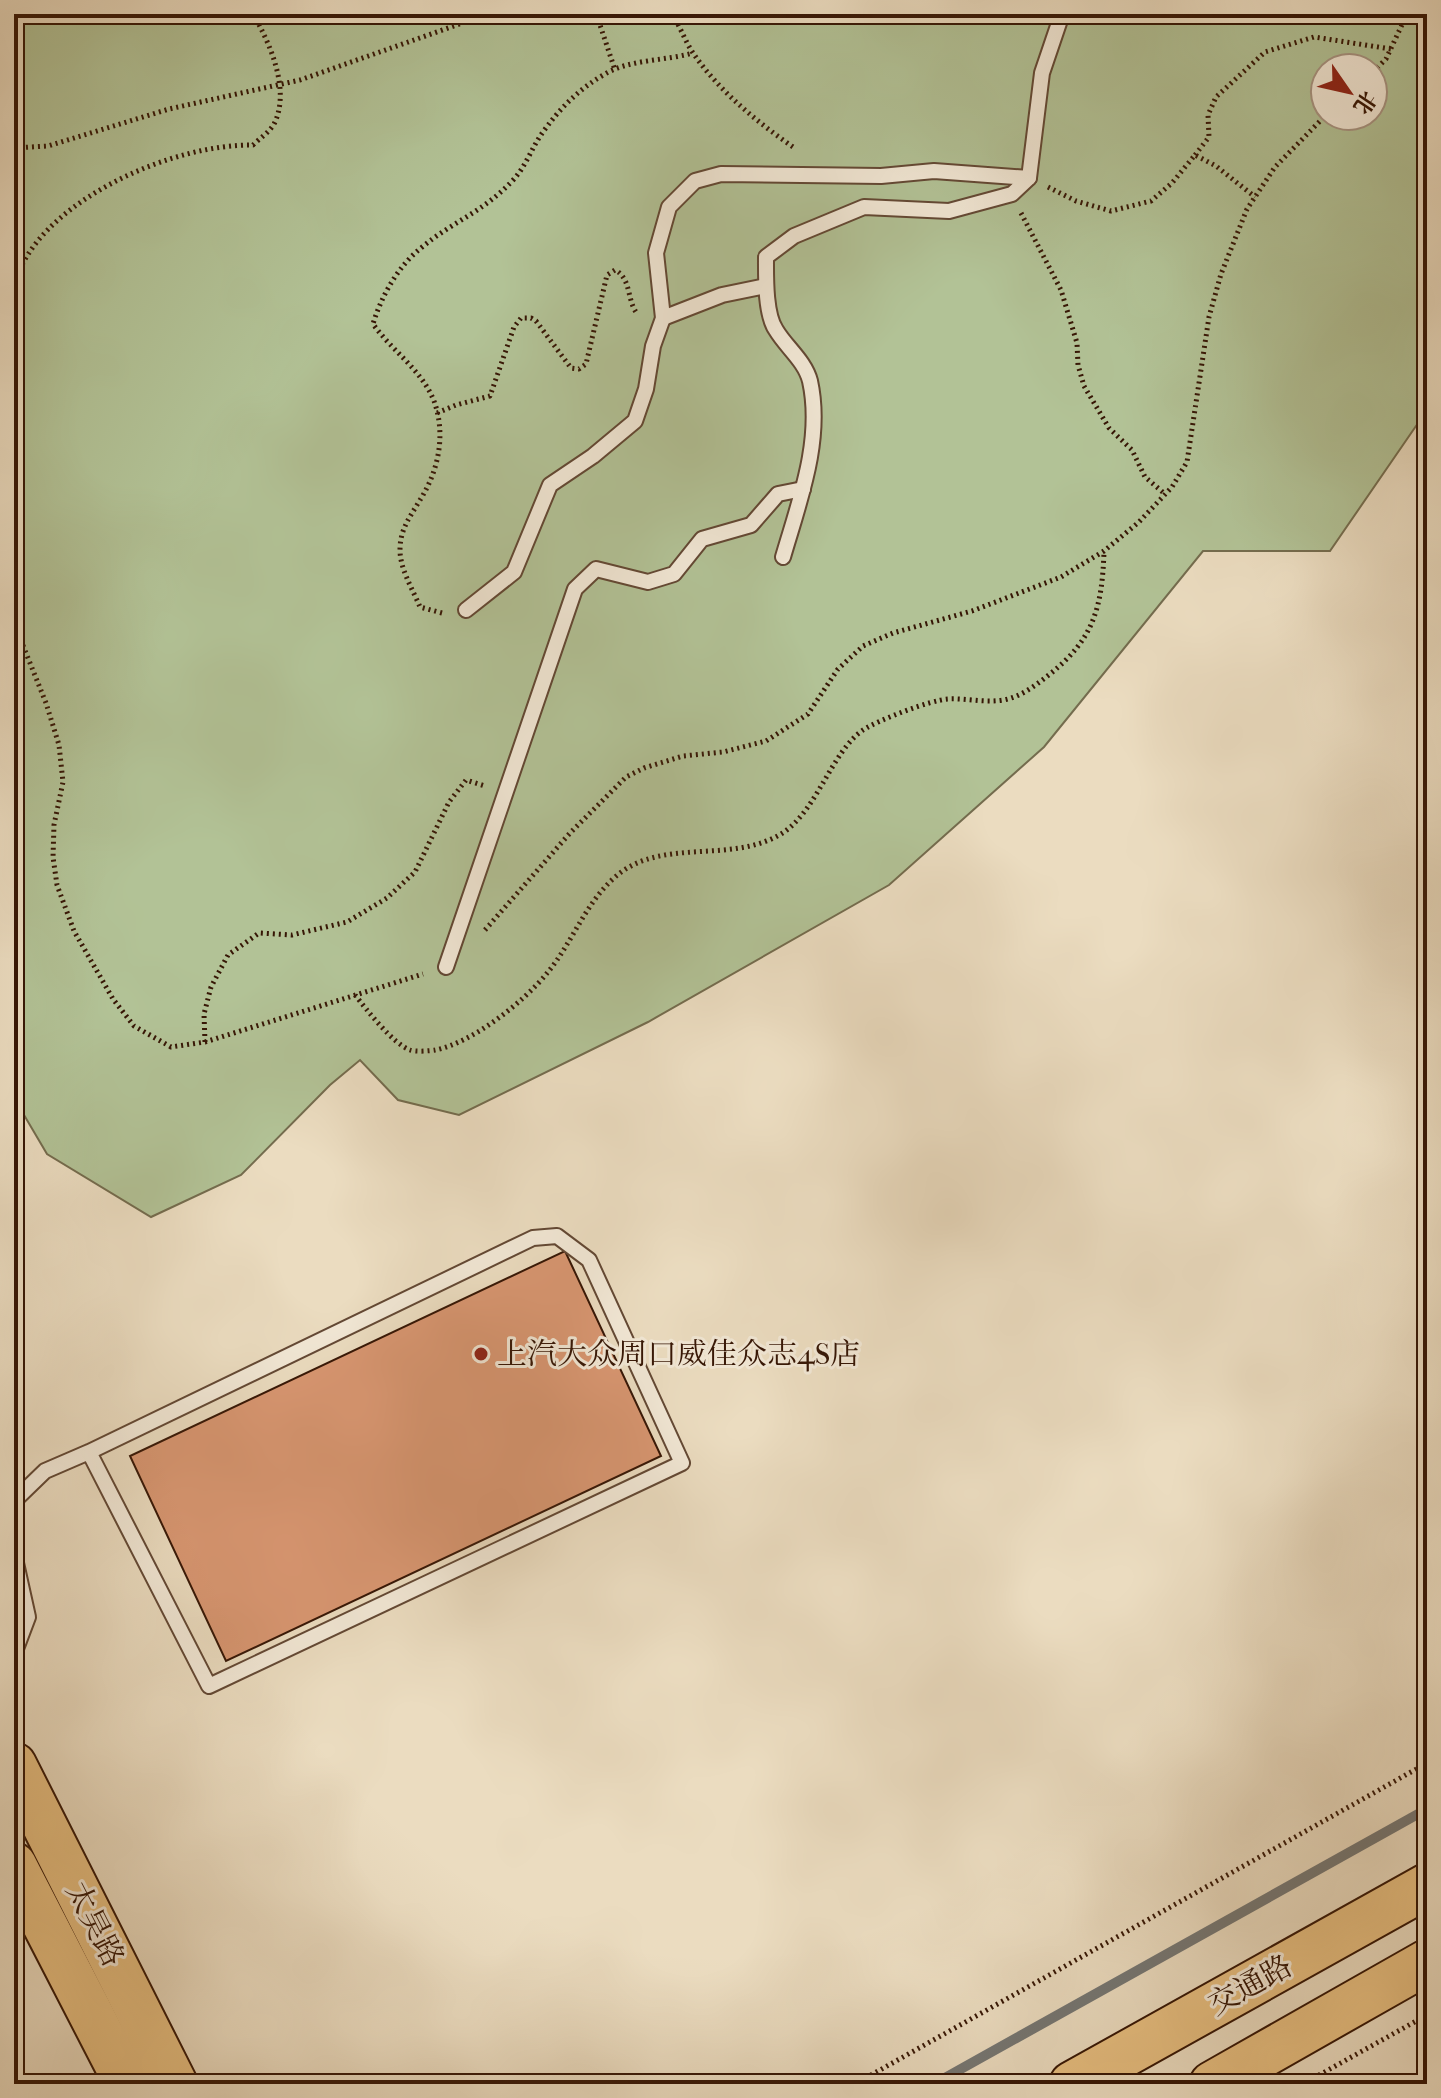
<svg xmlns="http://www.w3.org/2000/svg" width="1441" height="2098" font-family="'IM FELL French Canon','Noto Serif SC',serif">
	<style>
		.green { fill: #b2c296; stroke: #746c4e; stroke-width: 2; fill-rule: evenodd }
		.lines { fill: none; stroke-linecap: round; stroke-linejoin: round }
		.stream { stroke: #757774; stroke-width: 10 }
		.building { fill: #d89671; stroke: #361605; stroke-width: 2 }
		.service-casing { stroke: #634834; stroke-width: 18 }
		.primary-casing { stroke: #361605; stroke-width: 48 }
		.trunk-casing { stroke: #361605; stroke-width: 48 }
		.path { stroke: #361605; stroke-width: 5; stroke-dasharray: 2 4; stroke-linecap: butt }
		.service { stroke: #f2e8d6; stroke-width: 14 }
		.primary { stroke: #e6be80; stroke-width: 44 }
		.trunk { stroke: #e6be80; stroke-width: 44 }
		.poi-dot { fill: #8f2418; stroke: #f2e8d6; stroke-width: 3 }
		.labels { text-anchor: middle; stroke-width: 6; stroke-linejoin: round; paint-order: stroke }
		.poi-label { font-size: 30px; fill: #361605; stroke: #f2e8d6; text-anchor: start }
		.street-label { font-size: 30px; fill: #361605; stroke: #f2e8d6 }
	</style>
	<rect width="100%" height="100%" fill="#ebdcc0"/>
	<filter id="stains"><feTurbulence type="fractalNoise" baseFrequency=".0025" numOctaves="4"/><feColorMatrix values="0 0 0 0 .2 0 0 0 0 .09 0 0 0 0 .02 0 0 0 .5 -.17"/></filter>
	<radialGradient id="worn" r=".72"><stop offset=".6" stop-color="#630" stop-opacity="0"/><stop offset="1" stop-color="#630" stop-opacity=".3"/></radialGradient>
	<!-- green -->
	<path class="green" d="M 14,14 L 1427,14 L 1427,410 L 1330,551 L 1203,551 L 1044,747 L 889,885 L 648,1022 L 459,1115 L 398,1100 L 360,1060 L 330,1085 L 241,1175 L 151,1217 L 47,1154 L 14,1098 ZM 1325,68 L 1373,68 L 1373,116 L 1325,116 Z"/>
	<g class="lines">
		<!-- stream -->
		<polyline class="stream" points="934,2084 1427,1809"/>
	</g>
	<!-- building -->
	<polygon class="building" points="565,1251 661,1456 226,1661 130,1456"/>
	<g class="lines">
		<defs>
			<g id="service">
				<polyline points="663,318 722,295 766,286"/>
				<path d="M 783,557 C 799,502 823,440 810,381 C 805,361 786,347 776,330 C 765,314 766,276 766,257 L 794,236 L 864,207 L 949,211 L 1012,194 L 1029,178 L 1042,73 L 1062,14"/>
				<polyline points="466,610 514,572 550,485 593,456 635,421 646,389 653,346 663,318 656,253 669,207 695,181 721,174 881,176 934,171 1029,178"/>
				<polyline points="446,967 575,589 596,569 648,582 674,574 702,539 751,525 778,494 803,489"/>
				<polyline points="14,1501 45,1471 89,1452 533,1238 557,1236 589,1260 682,1463 209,1686 89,1452"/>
				<polyline points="14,1554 28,1617 14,1654"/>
			</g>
			<g id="primary">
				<polyline points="1072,2084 1427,1886"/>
				<polyline points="1212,2084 1427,1962"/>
			</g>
			<g id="trunk">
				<polyline points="14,1765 175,2084"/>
				<polyline points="14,1865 127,2084"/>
			</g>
		</defs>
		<!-- service casing -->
		<use href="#service" class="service-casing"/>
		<!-- primary casing -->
		<use href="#primary" class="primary-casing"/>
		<!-- trunk casing -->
		<use href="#trunk" class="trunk-casing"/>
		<!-- path -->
		<g class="path">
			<polyline points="600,14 599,22 615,70"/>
			<path d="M 672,14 C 680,26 685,41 693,53 C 719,91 758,123 796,149"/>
			<polyline points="1373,72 1386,59 1407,14"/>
			<polyline points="14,148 48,146 169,109 300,80 488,14"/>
			<polyline points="1195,155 1209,137 1208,115 1216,97 1265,52 1314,37 1391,49"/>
			<polyline points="1048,187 1076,201 1111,211 1151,201 1172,183 1195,155 1216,166 1255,197"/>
			<polyline points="1021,213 1061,290 1077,343 1078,365 1084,386 1109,428 1132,450 1145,477 1165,494"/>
			<path d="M 14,293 C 16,286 17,276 20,269 C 54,195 176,144 253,145 C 260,138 271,131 275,122 C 290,89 270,43 253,14"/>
			<path d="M 437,413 L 456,405 L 490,396 L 514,327 L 521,318 L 531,318 L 536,321 L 571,368 L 579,369 L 586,364 L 607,275 L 615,270 C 631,278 627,299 636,312"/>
			<path d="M 442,613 L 420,607 C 413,590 400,569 400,550 C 400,529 410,517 420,500 C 439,470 446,434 434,401 C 422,370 392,351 373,324 C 381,297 398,266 421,248 C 453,221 484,212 514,179 C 526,166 532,147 543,132 C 560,108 579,89 605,74 C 630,59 665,61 693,53"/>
			<polyline points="14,623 46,703 59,745 63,782 54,825 53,857 57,885 74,931 113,999 134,1026 171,1047 205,1042 423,974"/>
			<polyline points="485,930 570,833 626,777 644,768 683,756 723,752 766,741 808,714 838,669 863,646 893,633 972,611 1061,577 1104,551 1139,522 1172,487 1187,462 1209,317 1221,274 1247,209 1275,167 1325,116"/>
			<path d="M 355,995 C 367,1010 393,1044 410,1050 C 416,1052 429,1051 435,1050 C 472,1043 524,1002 548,972 C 572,943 585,904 614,878 C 660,836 729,865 781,834 C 817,812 831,752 863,730 C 878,720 931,700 948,699 C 966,698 984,703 1003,700 C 1021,697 1036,685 1050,674 C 1094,639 1102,607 1104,552"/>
			<polyline points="205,1042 204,1014 211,987 228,955 259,933 292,935 347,922 387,898 415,872 449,802 466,780 485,786"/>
			<polyline points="855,2084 1427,1763"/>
			<polyline points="1303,2084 1427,2015"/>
		</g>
		<!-- service -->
		<use href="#service" class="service"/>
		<!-- primary -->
		<use href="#primary" class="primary"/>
		<!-- trunk -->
		<use href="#trunk" class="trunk"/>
	</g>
	<!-- markers -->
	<circle class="poi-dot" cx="481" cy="1354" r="8"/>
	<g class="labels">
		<!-- poi labels -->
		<g class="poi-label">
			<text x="497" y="1364">上汽大众周口威佳众志4S店</text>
		</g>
		<!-- street labels -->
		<g class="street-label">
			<text transform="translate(95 1924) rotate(63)" y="10">太昊路</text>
			<text transform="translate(1250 1985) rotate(-29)" y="10">交通路</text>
		</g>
	</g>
	<!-- margin -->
	<rect width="1441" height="2098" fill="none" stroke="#ebdcc0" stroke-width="48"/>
	<rect x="16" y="16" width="1409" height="2066" fill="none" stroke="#361605" stroke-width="4"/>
	<rect x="24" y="24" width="1393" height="2050" fill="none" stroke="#361605" stroke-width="2"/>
	<!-- north arrow -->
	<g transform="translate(1349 92) rotate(124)"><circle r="38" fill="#f2e8d6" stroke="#a79482" stroke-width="2"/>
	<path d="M0-6L14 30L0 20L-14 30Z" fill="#8f2418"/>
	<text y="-12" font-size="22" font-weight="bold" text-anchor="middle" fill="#361605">北</text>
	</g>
	<rect width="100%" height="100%" filter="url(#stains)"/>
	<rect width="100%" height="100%" fill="url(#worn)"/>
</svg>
